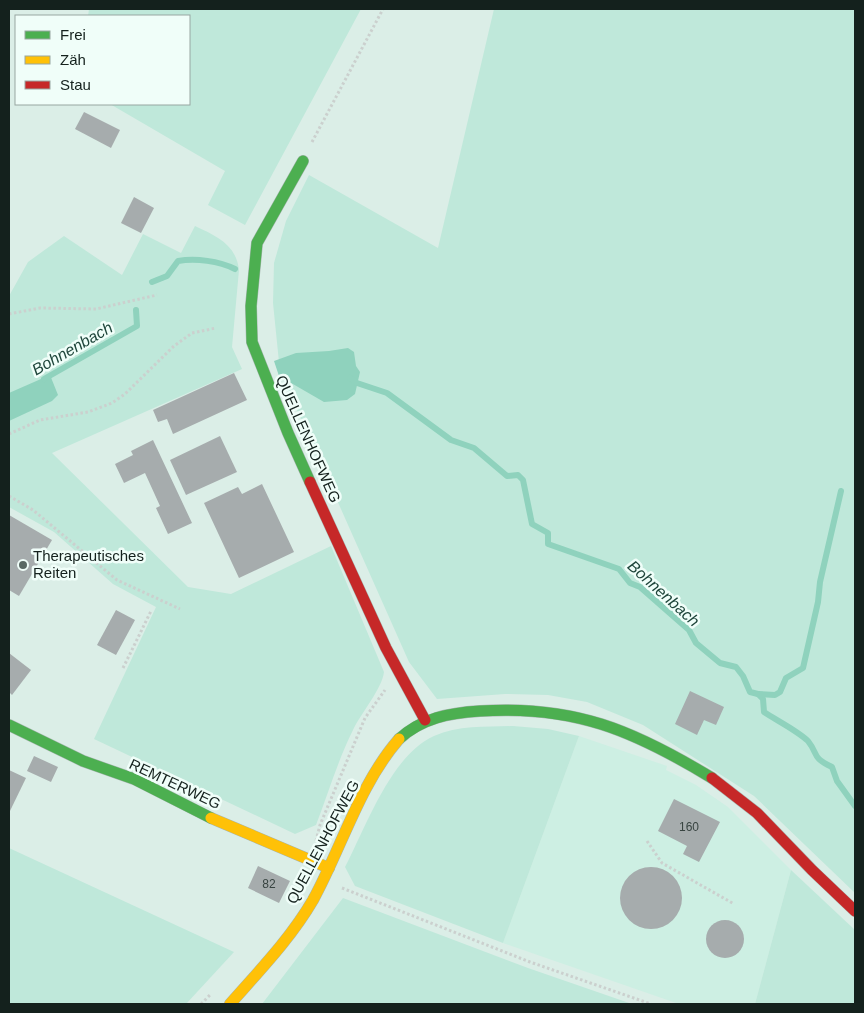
<svg xmlns="http://www.w3.org/2000/svg" width="864" height="1013" font-family="Arial,sans-serif">
	<style>
		.built { fill: #cdefe3 }
		.green { fill: #bfe8da }
		.water { fill: #8fd2bd }
		.lines { fill: none; stroke-linecap: round; stroke-linejoin: round }
		.stream { stroke: #8fd2bd; stroke-width: 6 }
		.building { fill: #a6acad }
		.fast-casing { stroke: #a7b5b0; stroke-width: 12 }
		.slow-casing { stroke: #a7b5b0; stroke-width: 12 }
		.jam-casing { stroke: #a7b5b0; stroke-width: 12 }
		.path { stroke: #cbd0ce; stroke-width: 3; stroke-dasharray: 2.5 2.5; stroke-linecap: butt }
		.fast { stroke: #4caf50; stroke-width: 11 }
		.slow { stroke: #ffc107; stroke-width: 11 }
		.jam { stroke: #c62828; stroke-width: 11 }
		.poi-dot { fill: #5a6964; stroke: #f0fef9; stroke-width: 2 }
		.labels { text-anchor: middle; stroke-width: 5; stroke-linejoin: round; paint-order: stroke }
		.number-label { font-size: 12px; fill: #384441 }
		.street-label { font-size: 15px; fill: #14211d; stroke: #f0fef9 }
		.poi-label { font-size: 15px; fill: #14211d; stroke: #f0fef9; text-anchor: start }
		.water-label { font-size: 16px; font-style: italic; fill: #1f463b; stroke: #f0fef9 }
	</style>
	<rect width="100%" height="100%" fill="#dbeee7"/>
	<!-- built -->
	<polygon class="built" points="579,736 667,766 666,770 696,785 728,807 791,870 755,1004 679,1004 503,943"/>
	<!-- green -->
	<g class="green">
		<polygon points="89,9 361,9 245,225 208,205 225,171 110,104 189,104 189,16 88,16"/>
		<polygon points="494,9 855,9 855,893 754,796 643,725 587,702 548,695 505,694 437,699 409,662 280,372 273,303 274,263 286,221 309,175 438,248"/>
		<path d="M 195,226 C 216,236 236,244 239,270 L 232,347 L 242,369 L 52,453 L 188,587 L 231,594 L 331,546 L 384,672 C 382,689 361,713 353,730 C 338,760 328,794 316,825 L 295,834 L 94,739 L 156,607 L 113,584 L 54,532 L 9,507 L 9,296 L 28,262 L 64,236 L 122,275 L 143,234 L 181,253 Z"/>
		<path d="M 513,726 L 548,729 L 579,736 L 503,943 L 355,886 L 345,867 C 366,827 391,755 434,736 C 459,725 487,727 513,726 Z"/>
		<polygon points="9,848 234,952 186,1004 9,1004"/>
		<polygon points="791,870 855,930 855,1004 755,1004"/>
		<polygon points="343,898 528,968 632,1004 262,1004"/>
	</g>
	<!-- water -->
	<g class="water">
		<polygon points="348,348 354,352 356,366 360,372 355,394 347,400 324,402 279,376 274,361 296,353 329,351"/>
		<polygon points="50,375 58,395 52,401 9,421 9,393"/>
	</g>
	<g class="lines">
		<!-- stream -->
		<g class="stream">
			<path d="M 152,282 L 167,276 L 178,261 C 196,258 219,261 235,269"/>
			<path d="M 350,378 L 357,383 L 387,393 L 451,440 L 474,448 L 507,476 L 518,475 L 523,480 L 532,524 L 548,533 L 548,544 L 619,569 L 630,583 L 640,587 L 689,630 L 696,643 L 720,663 L 736,667 L 743,676 L 750,692 L 758,694 L 763,699 L 764,712 C 776,720 798,731 808,741 C 819,755 811,757 832,767 L 837,781 L 855,806"/>
			<polyline points="44,379 137,326 136,310"/>
			<polyline points="758,694 775,695 780,692 786,678 803,668 818,602 820,582 841,491"/>
		</g>
	</g>
	<!-- building -->
	<g class="building">
		<polygon points="84,112 120,130 111,148 75,129"/>
		<polygon points="134,197 154,208 141,233 121,223"/>
		<polygon points="234,373 247,400 173,434 167,419 158,422 153,410"/>
		<polygon points="220,436 237,472 186,495 170,460"/>
		<polygon points="153,440 192,523 168,534 156,508 160,506 145,473 124,483 115,464 133,455 131,451"/>
		<polygon points="262,484 294,552 239,578 204,503 238,487 242,494"/>
		<polygon points="9,515 52,540 19,596 9,590"/>
		<polygon points="116,610 135,620 116,655 97,645"/>
		<polygon points="9,653 31,670 12,695 9,692"/>
		<polygon points="690,691 724,707 716,725 704,720 697,735 675,724"/>
		<polygon points="34,756 58,767 51,782 27,771"/>
		<polygon points="9,770 26,778 9,813"/>
		<polygon points="674,799 720,822 699,862 683,854 687,846 658,831"/>
		<polygon points="258,866 290,881 279,903 248,888"/>
		<circle cx="651" cy="898" r="31"/>
		<circle cx="725" cy="939" r="19"/>
	</g>
	<g class="lines">
		<defs>
			<g id="fast">
				<polyline points="303,161 257,243 251,306 252,342 288,433 310,482"/>
				<polyline points="9,725 83,761 134,779 211,818"/>
				<path d="M 399,739 C 422,718 449,713 480,711 C 574,705 633,730 712,778"/>
			</g>
			<g id="slow">
				<polyline points="211,818 329,868"/>
				<path d="M 230,1004 C 259,971 291,938 313,900 C 342,847 359,785 399,739"/>
			</g>
			<g id="jam">
				<polyline points="310,482 386,648 425,720"/>
				<polyline points="712,778 757,813 812,870 855,911"/>
			</g>
		</defs>
		<!-- fast casing -->
		<use href="#fast" class="fast-casing"/>
		<!-- slow casing -->
		<use href="#slow" class="slow-casing"/>
		<!-- jam casing -->
		<use href="#jam" class="jam-casing"/>
		<!-- path -->
		<g class="path">
			<polyline points="312,142 383,9"/>
			<polyline points="9,314 40,308 96,309 157,295"/>
			<polyline points="9,434 40,420 88,412 112,403 125,394 174,346 192,333 216,328"/>
			<polyline points="9,496 33,510 117,580 180,609"/>
			<polyline points="123,668 151,611"/>
			<polyline points="316,841 320,825 365,718 385,690"/>
			<polyline points="647,841 662,863 734,904"/>
			<polyline points="342,888 530,962 651,1004"/>
			<polyline points="201,1004 211,994"/>
		</g>
		<!-- fast -->
		<use href="#fast" class="fast"/>
		<!-- slow -->
		<use href="#slow" class="slow"/>
		<!-- jam -->
		<use href="#jam" class="jam"/>
	</g>
	<!-- markers -->
	<circle class="poi-dot" cx="23" cy="565" r="5"/>
	<g class="labels">
		<!-- number labels -->
		<g class="number-label">
			<text x="689" y="831">160</text>
			<text x="269" y="888">82</text>
		</g>
		<!-- street labels -->
		<g class="street-label">
			<text transform="translate(308 439) rotate(66)" y="5">QUELLENHOFWEG</text>
			<text transform="translate(175 784) rotate(25)" y="5">REMTERWEG</text>
			<text transform="translate(323 842) rotate(-62)" y="5">QUELLENHOFWEG</text>
		</g>
		<!-- poi labels -->
		<g class="poi-label">
			<text x="33" y="561">Therapeutisches<tspan x="33" dy="17">Reiten</tspan></text>
		</g>
		<!-- water labels -->
		<g class="water-label">
			<text transform="translate(72 348) rotate(-30)" y="6">Bohnenbach</text>
			<text transform="translate(664 593) rotate(42)" y="6">Bohnenbach</text>
		</g>
	</g>
	<!-- border -->
	<rect width="864" height="1013" fill="none" stroke="#14211d" stroke-width="20"/>
	<!-- legend -->
	<rect x="15" y="15" width="175" height="90" fill="#f0fef9" stroke="#98a6a1"/>
	<rect x="25" y="31" width="25" height="8" fill="#4caf50" stroke="#98a6a1"/>
	<text x="60" y="40" font-size="15" fill="#14211d">Frei</text>
	<rect x="25" y="56" width="25" height="8" fill="#ffc107" stroke="#98a6a1"/>
	<text x="60" y="65" font-size="15" fill="#14211d">Zäh</text>
	<rect x="25" y="81" width="25" height="8" fill="#c62828" stroke="#98a6a1"/>
	<text x="60" y="90" font-size="15" fill="#14211d">Stau</text>
</svg>
